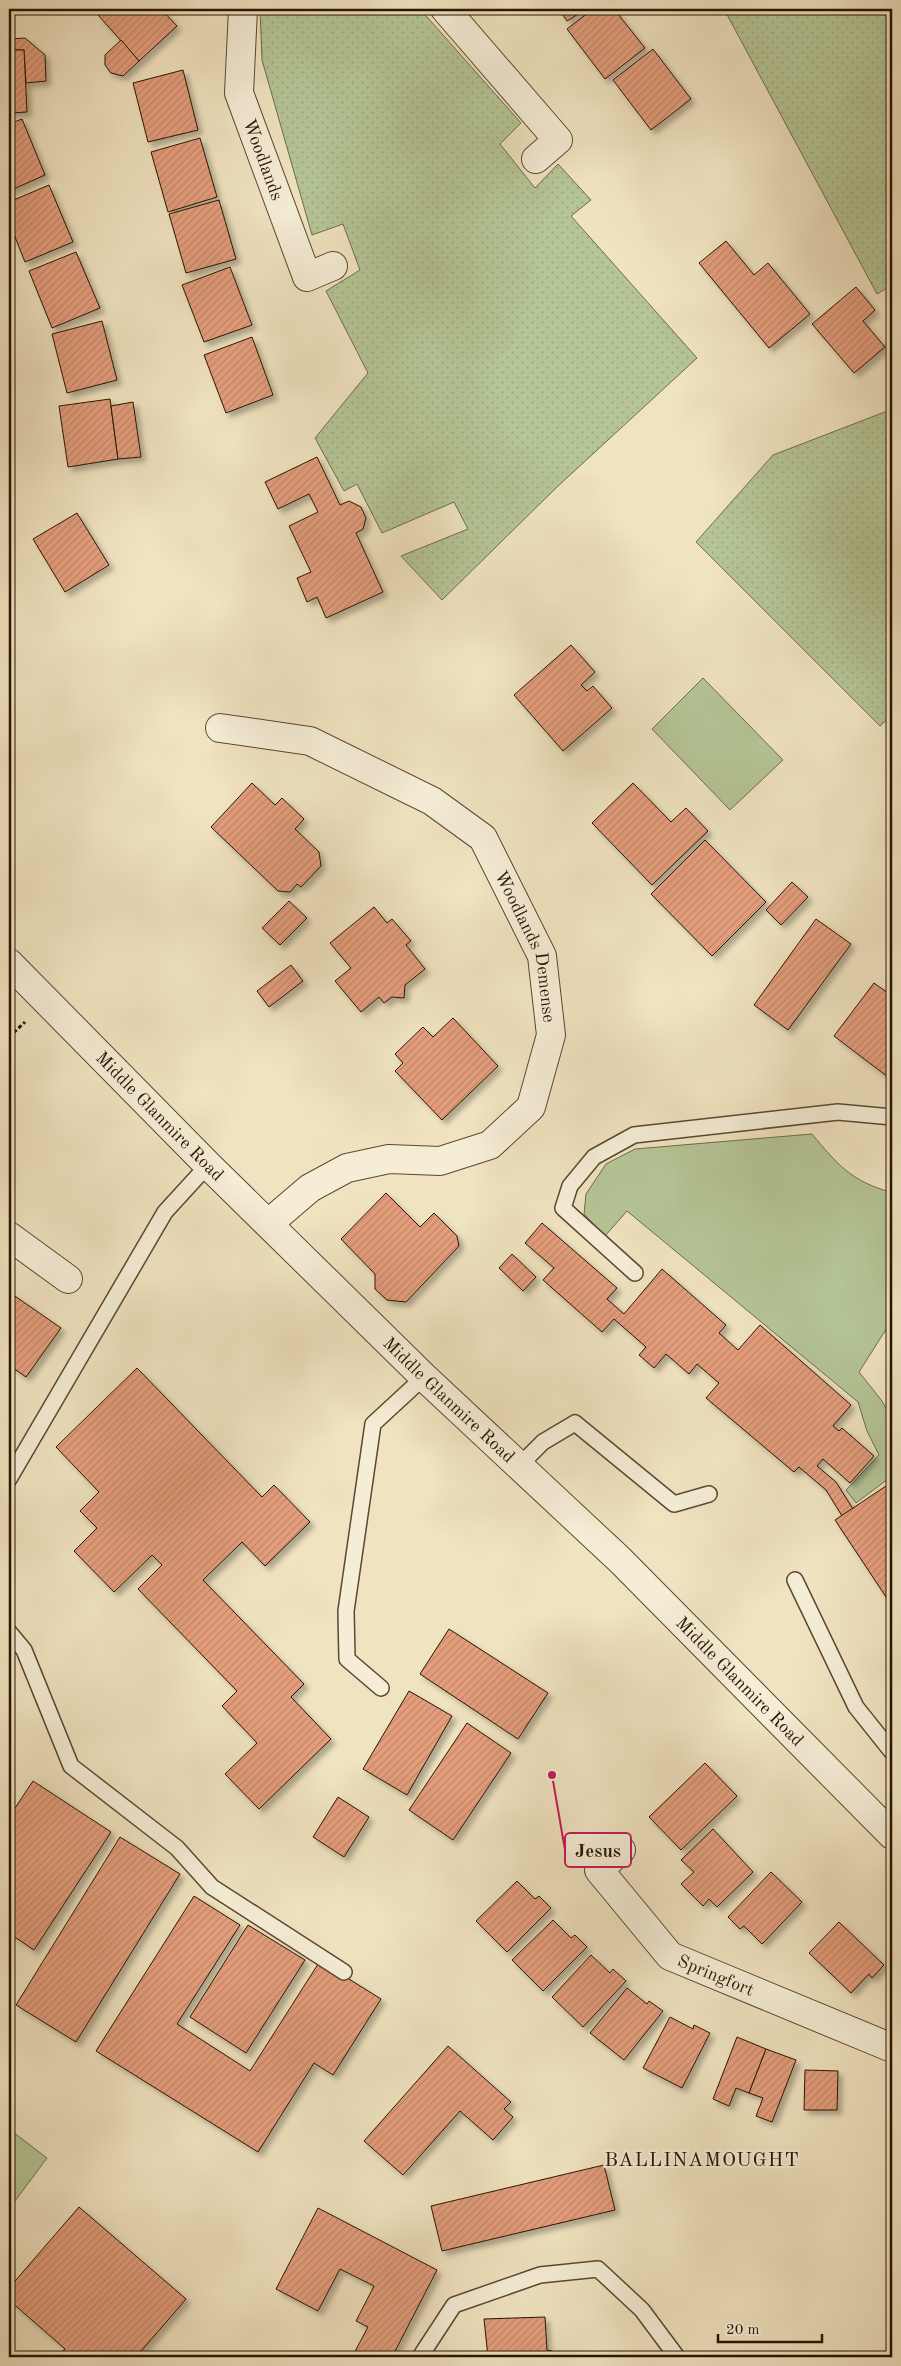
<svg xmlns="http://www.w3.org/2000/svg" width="901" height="2366" font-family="'Old Standard TT',serif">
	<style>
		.grass { fill: url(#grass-dots); stroke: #6e6c4c }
		.garden { fill: #b5c596; stroke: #6e6c4c }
		.building { fill: url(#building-hatch); stroke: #281401; filter: url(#shadow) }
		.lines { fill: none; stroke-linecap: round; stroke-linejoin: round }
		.lane-casing { stroke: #5a4831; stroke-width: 18 }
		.street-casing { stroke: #5a4831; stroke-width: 30 }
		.path { stroke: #281401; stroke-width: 3; stroke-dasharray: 4 2.5; stroke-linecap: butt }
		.lane { stroke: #f5edd6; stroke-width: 15 }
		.street { stroke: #f5edd6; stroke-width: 28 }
		.labels { text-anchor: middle; stroke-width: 4.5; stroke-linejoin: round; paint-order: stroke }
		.street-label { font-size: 18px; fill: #281401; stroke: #f5edd6 }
		.quarter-label { font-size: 20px; letter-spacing: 1px; fill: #281401; stroke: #f5edd6 }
		.leader { fill: none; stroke: #c2185b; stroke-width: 2 }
		.callout-dot { fill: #c2185b; stroke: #f5edd6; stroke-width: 2 }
		.callout { fill: #f5edd6; stroke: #c2185b; stroke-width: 2 }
		.callout-label { font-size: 19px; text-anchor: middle; font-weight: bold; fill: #281401 }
	</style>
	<defs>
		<pattern id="grass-dots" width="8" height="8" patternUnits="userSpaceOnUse" patternTransform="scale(1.25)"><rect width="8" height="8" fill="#b5c596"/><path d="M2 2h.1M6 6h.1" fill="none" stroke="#9ca880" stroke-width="1.8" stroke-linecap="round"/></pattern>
		<pattern id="building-hatch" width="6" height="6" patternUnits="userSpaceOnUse" patternTransform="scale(1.25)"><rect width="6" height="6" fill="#e49e7d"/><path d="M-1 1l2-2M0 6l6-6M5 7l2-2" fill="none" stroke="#c4876a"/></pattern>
		<filter id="shadow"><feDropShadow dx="4.5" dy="4.5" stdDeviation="2.5" flood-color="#0004"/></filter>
	</defs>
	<rect width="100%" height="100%" fill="#f0e3c0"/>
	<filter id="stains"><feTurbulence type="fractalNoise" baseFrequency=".004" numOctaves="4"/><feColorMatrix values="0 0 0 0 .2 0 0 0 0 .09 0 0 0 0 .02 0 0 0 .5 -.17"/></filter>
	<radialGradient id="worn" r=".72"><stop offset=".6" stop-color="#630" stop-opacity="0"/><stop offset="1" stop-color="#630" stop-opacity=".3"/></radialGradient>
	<!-- grass -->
	<g class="grass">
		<polygon points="260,9 420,9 521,123 500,144 535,188 558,164 591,200 571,216 697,358 557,487 442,600 401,556 468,529 454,502 382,533 357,484 344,491 315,438 368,373 326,291 360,270 343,224 312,235 262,60"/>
		<polygon points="724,9 892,9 892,285 877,294"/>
		<polygon points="890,410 892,414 892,715 880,726 696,542 773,455"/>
	</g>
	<!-- garden -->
	<g class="garden">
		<polygon points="703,678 783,760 730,810 652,729"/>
		<path d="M 812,1134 C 837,1164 851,1181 890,1192 L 892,1189 L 892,1320 L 859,1372 L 882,1401 L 892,1419 L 892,1476 L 856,1503 L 846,1490 L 879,1455 L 867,1431 L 858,1402 L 627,1211 L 605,1236 L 584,1214 L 586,1194 L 606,1164 L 635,1149 Z"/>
		<polygon points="9,2129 47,2158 9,2209"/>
	</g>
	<!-- building -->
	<g class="building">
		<polygon points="105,9 161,9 177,26 139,61 98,15"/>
		<polygon points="559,9 586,9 567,21"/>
		<polygon points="593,9 614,9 645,48 605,79 567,29"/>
		<polygon points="25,38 45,55 46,81 26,83 24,50 9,50 9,39"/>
		<polygon points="121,40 139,61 123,76 111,73 105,65 105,55"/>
		<polygon points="653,49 691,99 651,130 613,80"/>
		<polygon points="9,50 24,50 27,112 9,113"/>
		<polygon points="183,70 198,130 148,142 133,83"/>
		<polygon points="22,119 45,175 9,191 9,124"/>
		<polygon points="200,138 217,197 168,212 151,152"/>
		<polygon points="49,185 73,242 25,262 9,222 9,202"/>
		<polygon points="219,200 236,259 186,273 169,214"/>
		<polygon points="726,241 754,275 768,263 810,314 769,348 699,263"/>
		<polygon points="76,252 100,308 52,328 29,271"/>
		<polygon points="230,267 252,325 204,342 182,285"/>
		<polygon points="856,287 875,310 863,321 885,347 854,373 812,324"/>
		<polygon points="102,321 117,380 67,393 52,334"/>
		<polygon points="252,337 273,395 226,413 204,355"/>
		<polygon points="110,399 118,459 68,467 59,406"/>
		<polygon points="133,402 141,457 118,459 111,406"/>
		<polygon points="317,457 340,505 349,501 361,507 366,518 363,529 356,533 383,592 326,618 317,597 307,602 297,578 311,572 289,526 318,512 309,494 278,509 265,482"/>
		<polygon points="77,513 109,565 65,592 33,539"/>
		<polygon points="571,645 595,672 581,685 587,691 593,686 612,708 563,751 514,695"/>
		<polygon points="252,783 275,805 282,798 304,819 295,829 319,852 321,866 301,887 297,884 290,892 278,891 211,827"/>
		<polygon points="633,783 671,822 686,808 708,831 652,885 592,823"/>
		<polygon points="705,840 766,902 712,956 651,894"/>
		<polygon points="792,882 808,897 781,925 766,910"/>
		<polygon points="289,901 307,918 280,945 262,928"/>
		<polygon points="374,907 387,923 392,919 411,941 406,945 425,969 405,985 404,998 392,997 384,1003 379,997 361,1012 335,981 351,968 330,943"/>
		<polygon points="816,919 851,944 788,1030 754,1005"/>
		<polygon points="291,965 303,981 269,1007 257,991"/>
		<polygon points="874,983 892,996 892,1080 834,1036"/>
		<polygon points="453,1018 498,1066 442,1120 395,1071 403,1063 395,1054 423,1027 433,1037"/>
		<polygon points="386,1193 420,1227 434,1213 457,1236 459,1246 406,1302 387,1300 375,1289 375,1274 341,1239"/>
		<polygon points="542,1223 617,1288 607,1299 624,1314 662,1269 726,1325 719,1333 738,1350 760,1325 851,1405 833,1426 839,1431 842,1428 874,1456 850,1483 823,1459 817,1466 836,1482 853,1509 842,1516 826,1490 799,1467 794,1472 706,1398 719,1383 697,1364 689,1374 666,1354 654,1368 639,1355 646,1347 614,1319 602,1332 543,1280 554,1268 525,1243"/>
		<polygon points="512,1254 536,1277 523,1291 499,1268"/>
		<polygon points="9,1292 61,1328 26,1377 9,1365"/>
		<polygon points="137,1368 262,1497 274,1485 310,1522 265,1566 242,1542 203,1580 304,1684 291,1697 331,1739 259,1809 225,1774 257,1743 222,1706 237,1691 138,1589 162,1565 152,1555 114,1592 74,1551 97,1528 80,1511 99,1492 56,1447"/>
		<polygon points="892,1482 892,1606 835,1520"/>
		<polygon points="449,1629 548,1693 518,1739 420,1674"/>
		<polygon points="409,1691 452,1716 407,1795 363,1769"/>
		<polygon points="467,1723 511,1753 453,1840 409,1810"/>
		<polygon points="705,1763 737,1796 681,1850 649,1817"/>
		<polygon points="33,1781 111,1832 34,1950 9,1933 9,1817"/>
		<polygon points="338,1797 369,1817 344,1857 313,1837"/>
		<polygon points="713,1829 753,1872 717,1907 709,1899 703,1906 681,1884 694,1872 681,1860"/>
		<polygon points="120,1837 180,1874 76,2042 16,2005"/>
		<polygon points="771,1872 802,1902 762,1944 744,1926 740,1929 728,1917"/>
		<polygon points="517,1881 535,1899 539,1896 551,1908 507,1952 476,1921"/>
		<polygon points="194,1896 240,1925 177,2024 250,2071 320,1961 381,1999 333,2075 314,2063 258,2152 96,2051"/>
		<polygon points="553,1920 571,1938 575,1935 587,1947 543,1991 512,1960"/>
		<polygon points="839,1922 884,1965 872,1978 869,1974 851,1993 809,1953"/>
		<polygon points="248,1925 305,1960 246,2053 190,2017"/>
		<polygon points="591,1955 610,1973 613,1969 626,1981 583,2027 552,1997"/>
		<polygon points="627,1988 647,2004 649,2001 663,2011 624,2060 590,2033"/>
		<polygon points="670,2017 693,2029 694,2025 710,2033 682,2088 643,2068"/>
		<polygon points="737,2037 766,2049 749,2093 736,2088 729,2106 713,2099"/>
		<polygon points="448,2046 511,2102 504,2109 513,2117 493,2140 460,2111 403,2175 364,2141"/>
		<polygon points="766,2049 796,2060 772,2122 756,2116 763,2098 749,2093"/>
		<polygon points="805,2070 838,2071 837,2110 804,2110"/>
		<polygon points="604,2165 615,2210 442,2251 431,2206"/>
		<polygon points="79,2207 186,2299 136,2357 57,2357 65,2349 9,2300 9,2288"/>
		<polygon points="318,2208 437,2270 392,2357 352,2357 368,2327 356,2321 374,2286 340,2269 318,2311 276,2289"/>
		<polygon points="545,2317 547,2350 552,2351 554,2357 488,2357 484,2319"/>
	</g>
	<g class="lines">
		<defs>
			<g id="lane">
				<polyline points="635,1273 563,1208 570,1186 594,1157 634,1135 838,1112 892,1117"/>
				<polyline points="519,1466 543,1442 575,1423 674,1504 709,1494"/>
				<polyline points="9,1479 165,1212 208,1165"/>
				<polyline points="795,1580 856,1707 892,1752"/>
				<polyline points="9,1632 24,1650 71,1766 177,1848 212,1887 344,1972"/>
				<polyline points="381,1688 347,1659 346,1611 373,1424 424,1377"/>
				<polyline points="420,2357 454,2305 540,2275 598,2269 642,2310 677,2357"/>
			</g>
			<g id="street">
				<path id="s1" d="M 243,9 L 239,93 L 307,277 L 333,266"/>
				<polyline points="445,9 558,140 536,159"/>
				<path id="s2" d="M 220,728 L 310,741 L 432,801 L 483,838 L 542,956 L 551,1035 L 531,1107 L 490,1145 L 440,1161 L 389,1159 L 347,1168 L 310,1188 L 269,1223"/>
				<path id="s3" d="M 9,963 L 208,1165 L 424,1377 L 620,1560 L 892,1835"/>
				<polyline points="9,1236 68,1279"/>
				<path id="s4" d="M 621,1850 L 599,1870 L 670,1956 L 892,2048"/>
			</g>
		</defs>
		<!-- lane casing -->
		<use href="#lane" class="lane-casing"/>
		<!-- street casing -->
		<use href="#street" class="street-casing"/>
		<!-- path -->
		<polyline class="path" points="9,1037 25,1022"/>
		<!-- lane -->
		<use href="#lane" class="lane"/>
		<!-- street -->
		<use href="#street" class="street"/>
	</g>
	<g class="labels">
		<!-- street labels -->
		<g class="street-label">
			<text dy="6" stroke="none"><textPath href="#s1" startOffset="155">Woodlands</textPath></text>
			<text dy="6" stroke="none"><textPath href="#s2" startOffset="408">Woodlands Demense</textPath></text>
			<text dy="6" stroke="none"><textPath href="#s3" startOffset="215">Middle Glanmire Road</textPath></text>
			<text dy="6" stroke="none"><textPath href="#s3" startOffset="620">Middle Glanmire Road</textPath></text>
			<text dy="6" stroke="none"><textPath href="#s3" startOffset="1025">Middle Glanmire Road</textPath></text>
			<text dy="6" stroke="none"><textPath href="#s4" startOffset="191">Springfort</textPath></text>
		</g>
		<!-- quarter labels -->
		<g class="quarter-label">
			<text x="702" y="2166">BALLINAMOUGHT</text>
		</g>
	</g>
	<!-- callouts -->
	<path class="leader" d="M552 1775L565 1850"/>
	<circle class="callout-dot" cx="552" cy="1775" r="5"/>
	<rect class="callout" x="565" y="1833" width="66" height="34" rx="5"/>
	<g class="callout-label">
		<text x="598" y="1857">Jesus</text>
	</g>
	<!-- margin -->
	<rect width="901" height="2366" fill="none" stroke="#f0e3c0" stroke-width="30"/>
	<rect x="10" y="10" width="881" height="2346" fill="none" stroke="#281401" stroke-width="2.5"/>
	<rect x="15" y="15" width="871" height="2336" fill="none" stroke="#281401"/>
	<!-- scale -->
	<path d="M718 2334v8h104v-8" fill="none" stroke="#281401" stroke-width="2.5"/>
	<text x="726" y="2334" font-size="15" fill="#281401" stroke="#f5edd6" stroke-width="4" paint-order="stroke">20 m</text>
	<rect width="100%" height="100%" filter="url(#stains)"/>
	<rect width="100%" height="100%" fill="url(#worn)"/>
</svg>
